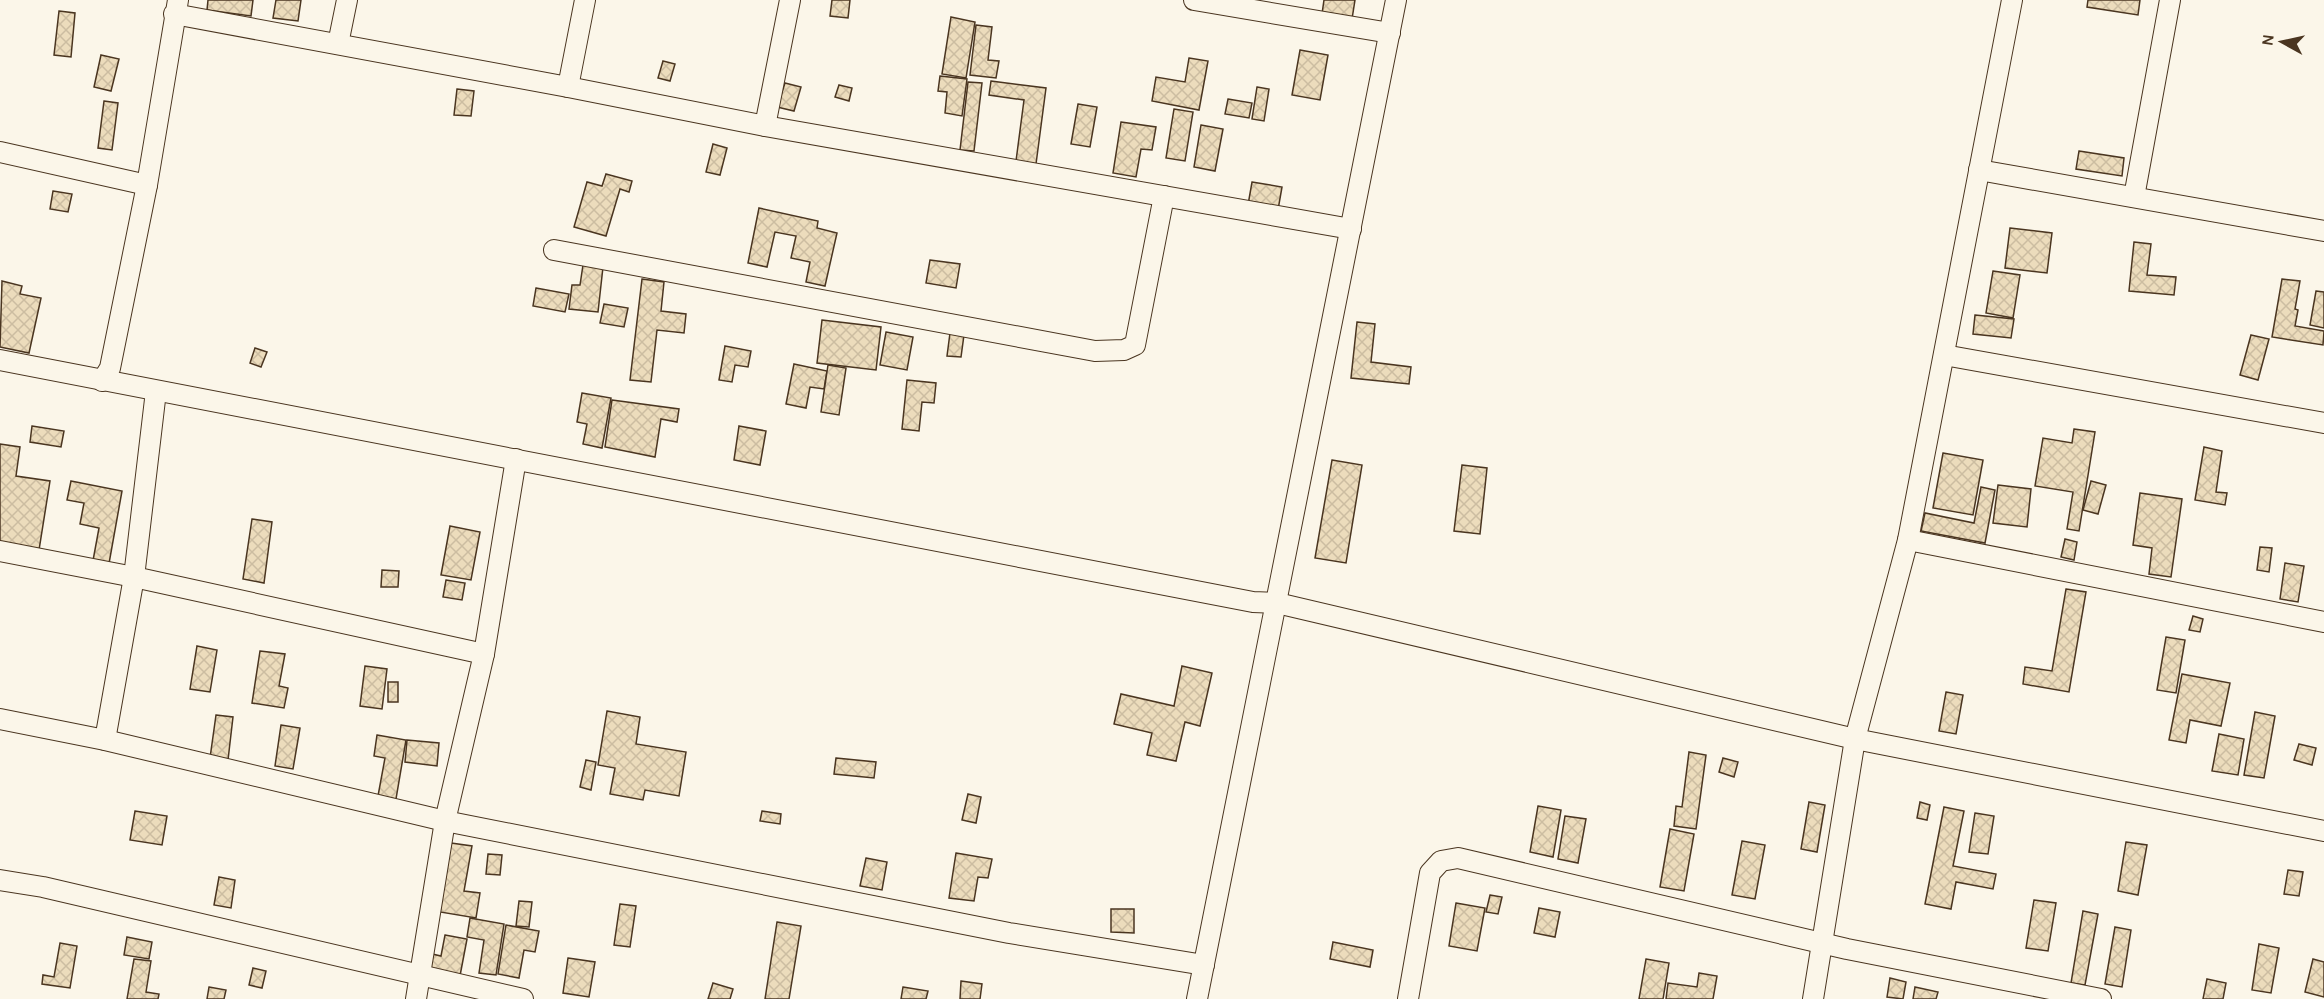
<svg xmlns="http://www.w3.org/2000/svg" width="2324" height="999" font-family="Karla,sans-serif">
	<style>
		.building { fill: url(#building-cross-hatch); stroke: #4a3520; stroke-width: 1.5 }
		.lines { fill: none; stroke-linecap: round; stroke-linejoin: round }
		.street-casing { stroke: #4a3520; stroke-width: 22 }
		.street { stroke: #fbf6e9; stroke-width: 20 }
	</style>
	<defs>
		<pattern id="building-cross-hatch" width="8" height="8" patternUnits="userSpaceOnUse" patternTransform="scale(1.5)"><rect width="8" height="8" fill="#ecdcbc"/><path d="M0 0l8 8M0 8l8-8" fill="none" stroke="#ccbda1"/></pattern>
	</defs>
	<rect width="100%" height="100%" fill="#fbf6e9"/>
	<!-- building -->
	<g class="building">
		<polygon points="208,0 253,0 251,16 207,10"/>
		<polygon points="276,0 301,0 298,21 273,18"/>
		<polygon points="832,0 850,0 848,18 830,16"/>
		<polygon points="1324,0 1355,0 1352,19 1322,14"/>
		<polygon points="2088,0 2140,0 2138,15 2087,7"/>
		<polygon points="59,11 75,13 71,57 54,55"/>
		<polygon points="951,17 975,22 966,78 942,74"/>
		<polygon points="976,25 992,27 988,60 999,61 996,78 970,75"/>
		<polygon points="1300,50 1328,55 1320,100 1292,95"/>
		<polygon points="101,55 119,59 111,91 94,87"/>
		<polygon points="1189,58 1208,61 1199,110 1152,101 1156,77 1185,82"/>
		<polygon points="663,61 675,64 670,81 658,78"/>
		<polygon points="940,76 967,79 962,116 945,113 947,92 938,91"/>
		<polygon points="991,81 1046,88 1036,164 1016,161 1024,100 989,95"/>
		<polygon points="968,82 982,83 974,151 960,150"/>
		<polygon points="785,83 801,87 794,111 777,107"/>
		<polygon points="839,85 852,88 849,101 835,97"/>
		<polygon points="1257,87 1269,89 1264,121 1252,119"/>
		<polygon points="457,89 474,91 471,116 454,115"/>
		<polygon points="1228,99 1252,103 1249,118 1225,114"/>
		<polygon points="104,101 118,103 112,150 98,148"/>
		<polygon points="1078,104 1097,107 1090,147 1071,144"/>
		<polygon points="1174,109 1193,112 1185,161 1166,158"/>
		<polygon points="1121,122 1156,127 1152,150 1141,149 1136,177 1113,173"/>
		<polygon points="1201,125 1223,129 1215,171 1194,167"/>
		<polygon points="713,144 727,148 720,175 706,172"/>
		<polygon points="2079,151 2124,158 2122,176 2076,169"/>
		<polygon points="606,174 632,181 629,192 620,189 606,236 574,227 587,182 602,186"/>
		<polygon points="1252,182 1282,187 1278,210 1248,205"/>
		<polygon points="53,191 72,194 68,212 50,209"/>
		<polygon points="759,208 818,221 817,228 837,233 825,286 806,282 810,262 791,258 796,236 775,232 767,267 748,263"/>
		<polygon points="2010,228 2052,233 2047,273 2005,268"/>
		<polygon points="2134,242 2151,244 2147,275 2176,277 2174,295 2129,291"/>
		<polygon points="930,260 960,264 956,288 926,283"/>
		<polygon points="583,265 603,267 598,312 569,309 572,285 580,285"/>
		<polygon points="1993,271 2020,275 2013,318 1986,313"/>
		<polygon points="642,279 664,282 661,311 686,314 684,333 657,330 651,382 630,380"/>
		<polygon points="2282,279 2300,281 2295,309 2298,310 2295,326 2324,331 2323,345 2272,337"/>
		<polygon points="2,281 22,286 20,294 41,298 29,353 0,347"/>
		<polygon points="536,288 569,294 565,312 533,306"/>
		<polygon points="2316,291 2324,292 2324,328 2310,325"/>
		<polygon points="604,304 628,308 624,327 600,323"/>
		<polygon points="1975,315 2014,319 2011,338 1973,334"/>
		<polygon points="822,320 881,327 876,370 817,363"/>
		<polygon points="1357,322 1375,324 1371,362 1411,367 1409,384 1351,378"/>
		<polygon points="886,332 913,337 907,370 880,365"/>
		<polygon points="950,333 964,335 961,357 947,356"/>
		<polygon points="2251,335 2269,339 2258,380 2240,375"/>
		<polygon points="725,346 751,351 748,367 735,365 732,382 719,380"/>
		<polygon points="255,348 267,352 261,367 250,363"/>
		<polygon points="794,364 827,371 824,389 810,387 806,408 786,404"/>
		<polygon points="828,365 846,368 839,415 821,412"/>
		<polygon points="907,380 936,383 934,403 922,402 919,431 902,429"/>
		<polygon points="582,393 611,398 602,448 583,444 587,424 577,422"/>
		<polygon points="612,400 679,409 677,422 661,419 655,457 605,447"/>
		<polygon points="32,426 64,431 61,447 30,442"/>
		<polygon points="739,426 766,431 760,465 734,460"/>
		<polygon points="2074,429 2095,432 2079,531 2067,529 2073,492 2035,486 2043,438 2072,443"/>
		<polygon points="0,444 20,447 16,476 50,481 39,550 0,555"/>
		<polygon points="2204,447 2222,451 2216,492 2227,493 2225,505 2195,500"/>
		<polygon points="1943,453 1983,460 1973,515 1933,508"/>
		<polygon points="1332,460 1362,465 1346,563 1315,558"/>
		<polygon points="1462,465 1487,468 1480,534 1454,531"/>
		<polygon points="71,481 122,491 108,569 92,566 99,528 80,524 84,503 67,500"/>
		<polygon points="2091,481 2106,485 2098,514 2083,510"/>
		<polygon points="1998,485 2031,489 2027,527 1993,523"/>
		<polygon points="1981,487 1995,490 1985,543 1921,531 1925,513 1974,523"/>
		<polygon points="2140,493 2182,499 2171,577 2149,574 2152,548 2133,545"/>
		<polygon points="252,519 272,522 264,583 243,579"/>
		<polygon points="450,526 480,532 471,580 441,575"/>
		<polygon points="2065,539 2077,542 2074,560 2061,557"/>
		<polygon points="2260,547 2272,548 2269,572 2257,570"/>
		<polygon points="2285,563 2304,566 2298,602 2280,599"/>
		<polygon points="382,570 399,571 398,587 381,587"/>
		<polygon points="446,580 465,583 462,600 443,597"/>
		<polygon points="2066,589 2086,592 2069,692 2023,684 2025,667 2052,671"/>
		<polygon points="2193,616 2203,619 2200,632 2189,630"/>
		<polygon points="2166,637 2185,640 2176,693 2157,690"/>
		<polygon points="197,646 217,650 210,692 190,689"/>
		<polygon points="260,651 285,654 279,686 288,688 284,708 252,703"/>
		<polygon points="365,666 387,669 382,709 360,706"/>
		<polygon points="1182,666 1212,673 1200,726 1185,722 1176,761 1147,755 1152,733 1114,724 1121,694 1174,706"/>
		<polygon points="2182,674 2230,683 2221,726 2190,720 2186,743 2169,740"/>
		<rect x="388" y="682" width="10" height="20"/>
		<polygon points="1946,692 1963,695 1956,734 1939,731"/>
		<polygon points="607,711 640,717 636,744 686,752 679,796 645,790 643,800 610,794 615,768 598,765"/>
		<polygon points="2255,712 2275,716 2264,778 2244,775"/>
		<polygon points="216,715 233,717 228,760 210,758"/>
		<polygon points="281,725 300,728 293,769 275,766"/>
		<polygon points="2219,734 2244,739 2238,775 2212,771"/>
		<polygon points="377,735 406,740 396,799 378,796 385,758 374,756"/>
		<polygon points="407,740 439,743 437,766 405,762"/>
		<polygon points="2299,744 2316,748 2312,765 2294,760"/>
		<polygon points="1689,752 1706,755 1696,829 1674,826 1676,806 1682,807"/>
		<polygon points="836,758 876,762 874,778 834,774"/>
		<polygon points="1723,758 1738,762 1734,777 1719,772"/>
		<polygon points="586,760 596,762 591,790 580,787"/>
		<polygon points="968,794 981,797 976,823 962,820"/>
		<polygon points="1809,802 1825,805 1817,852 1801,849"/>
		<polygon points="1920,802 1930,805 1927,820 1917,818"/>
		<polygon points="1538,806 1561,810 1553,857 1530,852"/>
		<polygon points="1944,807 1964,811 1953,866 1996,874 1993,889 1956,882 1951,909 1925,904"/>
		<polygon points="135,811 167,816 162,845 130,840"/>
		<polygon points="762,811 781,814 780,824 760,821"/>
		<polygon points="1975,813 1994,816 1988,854 1969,852"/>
		<polygon points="1565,816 1586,819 1578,863 1558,859"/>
		<polygon points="1670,829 1694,834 1684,891 1660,887"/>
		<polygon points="1742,841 1765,845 1755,899 1732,895"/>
		<polygon points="2126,842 2147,845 2138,895 2118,891"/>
		<polygon points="451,843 472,846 464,891 480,893 476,918 440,912"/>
		<polygon points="956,853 992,859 988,878 978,877 974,901 949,898"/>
		<polygon points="488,854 502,855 500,875 486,874"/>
		<polygon points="866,858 887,862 882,890 860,886"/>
		<polygon points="2288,870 2303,872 2299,896 2284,894"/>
		<polygon points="219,877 235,880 231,908 214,905"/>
		<polygon points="1490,895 1502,897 1498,914 1486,912"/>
		<polygon points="2034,900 2056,903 2048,951 2026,948"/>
		<polygon points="519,901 532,902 529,927 516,926"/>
		<polygon points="1456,903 1485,908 1477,951 1449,946"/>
		<polygon points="620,904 636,906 630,947 614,945"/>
		<polygon points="1539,908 1560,912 1555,937 1534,933"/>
		<polygon points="1111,909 1134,909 1134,933 1111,932"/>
		<polygon points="2083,911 2098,914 2085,985 2071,983"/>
		<polygon points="470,918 504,924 496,975 479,973 484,940 467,937"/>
		<polygon points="777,922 801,926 789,999 765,999"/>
		<polygon points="506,925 539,931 535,952 524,950 519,978 498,974"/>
		<polygon points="2115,927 2131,930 2122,987 2105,984"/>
		<polygon points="445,935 467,939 459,981 428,975 432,954 441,956"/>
		<polygon points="127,937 152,942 149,959 124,955"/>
		<polygon points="1333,942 1373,950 1370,967 1330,959"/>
		<polygon points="60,943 77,946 70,988 42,984 43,975 54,977"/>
		<polygon points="2259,944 2279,948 2271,993 2252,990"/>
		<polygon points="568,958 595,962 589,997 563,993"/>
		<polygon points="134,959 151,961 146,992 159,994 158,999 127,999"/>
		<polygon points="1646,959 1669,963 1663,999 1639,999"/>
		<polygon points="2313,959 2324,962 2324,997 2305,992"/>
		<polygon points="253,968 266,971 262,988 249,985"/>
		<polygon points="1699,973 1717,976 1713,999 1666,999 1668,983 1697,987"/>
		<polygon points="1890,978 1906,982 1903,999 1887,997"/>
		<polygon points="2207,979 2226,983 2223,999 2203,999"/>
		<polygon points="961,981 982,984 980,999 960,999"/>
		<polygon points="713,983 733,989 730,999 708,999"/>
		<polygon points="209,987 226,990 224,999 207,999"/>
		<polygon points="903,987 928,991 926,999 901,999"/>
		<polygon points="1915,987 1938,992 1936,999 1913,999"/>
	</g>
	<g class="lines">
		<defs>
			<g id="street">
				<polyline points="1194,0 1390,33"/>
				<polyline points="174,14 568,87 765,126 1351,229"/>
				<polyline points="338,44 347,0"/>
				<polyline points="568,87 585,0"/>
				<polyline points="765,126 790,0"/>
				<polyline points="0,152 147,185"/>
				<polyline points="1979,170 2324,231"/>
				<polyline points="2134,197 2170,0"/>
				<polyline points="554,250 1095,351 1124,350 1135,345 1164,196"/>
				<polyline points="1944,355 2324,423"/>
				<polyline points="0,360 1253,602 1277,603 1855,739 2324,831"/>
				<polyline points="102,381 110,368 147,185 178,0"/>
				<polyline points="1908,540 2324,622"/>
				<polyline points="0,551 134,577 484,654"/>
				<polyline points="0,719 105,740 445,821 1009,933 1204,965"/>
				<polyline points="105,740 134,577 156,391"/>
				<polyline points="0,880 43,887 523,999"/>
				<polyline points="416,999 445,821 484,654 516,459"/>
				<polyline points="1197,999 1396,0"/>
				<polyline points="1408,999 1430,873 1441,861 1458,858 1847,949 2101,999"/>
				<polyline points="1813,999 1855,739 1908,540 2012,0"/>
			</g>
		</defs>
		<!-- street casing -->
		<use href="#street" class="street-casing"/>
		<!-- street -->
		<use href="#street" class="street"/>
	</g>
	<!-- north arrow -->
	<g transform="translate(2282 42) rotate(278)" stroke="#fbf6e9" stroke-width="4.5" paint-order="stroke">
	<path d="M0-4.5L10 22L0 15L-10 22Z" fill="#4a3520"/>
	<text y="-9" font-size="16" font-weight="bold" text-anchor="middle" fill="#4a3520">N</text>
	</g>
</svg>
